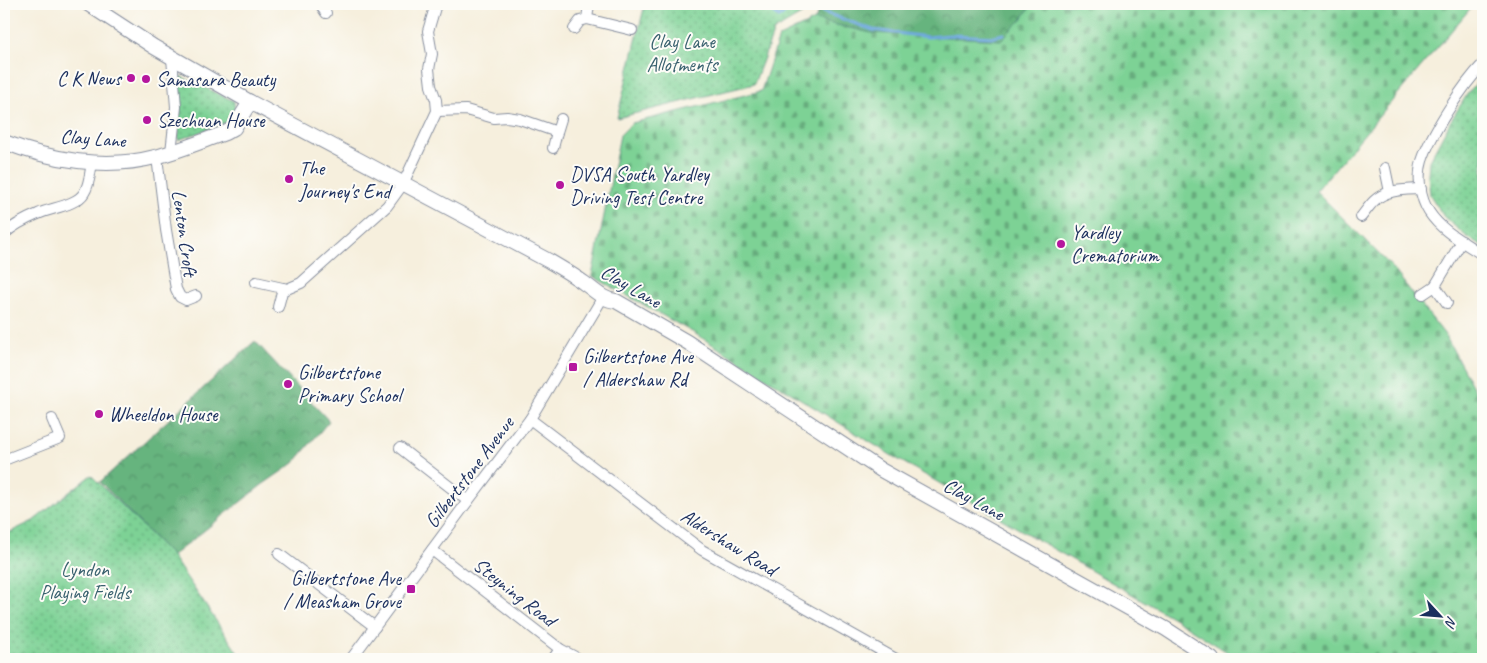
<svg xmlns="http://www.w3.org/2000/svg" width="1487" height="663" font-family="Caveat,sans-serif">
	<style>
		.green { fill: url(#green-dots); stroke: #4c807a }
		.forest { fill: url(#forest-crowns); stroke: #40726e }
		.cemetery { fill: url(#cemetery-stones); stroke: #4c807a }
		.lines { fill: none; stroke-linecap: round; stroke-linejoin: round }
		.stream { stroke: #70a9e0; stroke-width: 3 }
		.street-casing { stroke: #888f9e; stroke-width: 12 }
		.secondary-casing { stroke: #888f9e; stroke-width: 16 }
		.street { stroke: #fff; stroke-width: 10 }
		.secondary { stroke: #fff; stroke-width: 14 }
		.poi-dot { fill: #b5179e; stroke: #fdfcf7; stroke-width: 2 }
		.labels { text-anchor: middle; stroke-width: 4; stroke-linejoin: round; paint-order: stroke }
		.park-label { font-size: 20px; fill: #38606e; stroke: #fdfcf7 }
		.poi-label { font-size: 20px; fill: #1b2f5e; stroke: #fdfcf7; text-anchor: start }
		.street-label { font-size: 20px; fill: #1b2f5e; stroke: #fdfcf7 }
	</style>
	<defs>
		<pattern id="green-dots" width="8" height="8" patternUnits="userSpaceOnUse" patternTransform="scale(1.25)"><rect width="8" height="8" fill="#7dd295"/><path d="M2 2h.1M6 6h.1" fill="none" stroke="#66ab7d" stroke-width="1.8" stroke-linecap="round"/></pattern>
		<pattern id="forest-crowns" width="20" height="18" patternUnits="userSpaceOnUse" patternTransform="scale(1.25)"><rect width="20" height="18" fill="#66b47e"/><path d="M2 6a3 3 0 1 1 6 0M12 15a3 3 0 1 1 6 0" fill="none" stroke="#53936a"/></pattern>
		<pattern id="cemetery-stones" width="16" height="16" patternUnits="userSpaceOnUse" patternTransform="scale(1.25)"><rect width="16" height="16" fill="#7dd295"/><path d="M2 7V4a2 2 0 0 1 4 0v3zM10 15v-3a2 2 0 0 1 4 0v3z" fill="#66ab7d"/></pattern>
	</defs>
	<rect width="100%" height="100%" fill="#fdfcf7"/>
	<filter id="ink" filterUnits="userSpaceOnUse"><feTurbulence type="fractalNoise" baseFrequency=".02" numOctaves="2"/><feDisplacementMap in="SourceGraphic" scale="10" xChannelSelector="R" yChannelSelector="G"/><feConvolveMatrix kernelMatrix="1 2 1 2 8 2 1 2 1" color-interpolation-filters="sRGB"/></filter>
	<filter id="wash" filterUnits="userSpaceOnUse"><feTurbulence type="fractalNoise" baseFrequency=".0096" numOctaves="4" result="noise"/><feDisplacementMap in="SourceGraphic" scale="20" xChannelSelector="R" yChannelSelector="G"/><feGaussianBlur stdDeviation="1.12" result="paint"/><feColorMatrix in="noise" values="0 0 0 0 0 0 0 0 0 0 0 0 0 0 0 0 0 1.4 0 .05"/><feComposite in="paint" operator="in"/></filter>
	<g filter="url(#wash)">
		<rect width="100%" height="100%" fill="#f6efdd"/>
		<!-- green -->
		<g class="green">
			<polygon points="645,4 812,4 811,9 774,31 754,84 617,118"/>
			<polygon points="177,75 234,101 235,112 231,121 178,140 181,103"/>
			<polygon points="1480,79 1483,79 1483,246 1467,237 1444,217 1430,195 1428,175 1429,161 1450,122 1468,93"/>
			<polygon points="91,475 172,556 242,659 4,659 4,535 33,521"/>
		</g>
		<!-- forest -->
		<g class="forest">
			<polygon points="821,4 1032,4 1022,19 1001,40 871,33 815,20"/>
			<polygon points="255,341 329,421 294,463 262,485 172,556 100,482"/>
		</g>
		<!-- cemetery -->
		<polygon class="cemetery" points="1032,4 1474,4 1316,191 1391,266 1445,335 1483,406 1483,659 1238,659 1175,619 894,457 694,333 592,276 620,135 632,123 761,91 779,37 815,20 871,33 1001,40 1022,19"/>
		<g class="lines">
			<!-- stream -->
			<g class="stream">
				<path d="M 764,4 L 779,17 C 785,15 784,12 788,9 C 796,3 810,8 818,10"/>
				<polyline points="823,12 873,30 928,37 950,35 995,37 999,35 1004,34"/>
			</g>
		</g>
	</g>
	<g filter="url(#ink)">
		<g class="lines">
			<defs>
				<g id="street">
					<polyline points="320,4 326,13"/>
					<polyline points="587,19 589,4"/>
					<polyline points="574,29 580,21 587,19 632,30"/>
					<path d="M 1483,64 C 1463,85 1431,133 1422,161 C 1417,177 1420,198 1429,212 C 1442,232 1465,243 1483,255"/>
					<polyline points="437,111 466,110 494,118 507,117 520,119 557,132 561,119"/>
					<polyline points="553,148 557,132"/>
					<polyline points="171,152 176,107 172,58"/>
					<polyline points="157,157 166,230 176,289 180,297 186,300 196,296"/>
					<polyline points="1385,168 1390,192"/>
					<path d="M 1361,217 C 1365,212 1369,206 1374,201 C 1386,189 1405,190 1421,189"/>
					<path d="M 4,234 C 14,225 26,219 38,214 C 51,208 77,205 84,193 C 90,184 90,172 92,162"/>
					<polyline points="256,282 287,289 301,283 387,206 403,184 437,111 436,100 431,86 429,69 432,54 428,31 436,4"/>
					<polyline points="1435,286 1447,303"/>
					<polyline points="1423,294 1435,286 1462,241"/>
					<polyline points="278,307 283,288"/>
					<polyline points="530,419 702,550 896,659"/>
					<polyline points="400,448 468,501"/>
					<polyline points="4,460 60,438 52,419"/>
					<polyline points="432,550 560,649 579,659"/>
					<polyline points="279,554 375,627"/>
					<polyline points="351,659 468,501 530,419 603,297"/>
					<polyline points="553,659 560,649"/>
				</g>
				<g id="secondary">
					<path d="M 88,4 L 154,47 L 250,102 L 549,261 C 561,268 573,275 584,283 C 594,290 603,300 616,301 L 687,342 L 881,470 L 1166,629 L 1212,659"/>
					<path d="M 4,142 C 50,160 106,170 155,157 C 179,151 202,141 225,133 L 234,128 L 250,102"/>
				</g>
			</defs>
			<!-- street casing -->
			<use href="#street" class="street-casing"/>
			<!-- secondary casing -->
			<use href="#secondary" class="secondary-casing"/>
			<!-- street -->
			<use href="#street" class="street"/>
			<!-- secondary -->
			<use href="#secondary" class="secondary"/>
		</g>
	</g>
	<!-- markers -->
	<g class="poi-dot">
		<circle cx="131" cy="78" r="5"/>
		<circle cx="146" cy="79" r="5"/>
		<circle cx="147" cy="120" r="5"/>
		<circle cx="289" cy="179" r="5"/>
		<circle cx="560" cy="185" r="5"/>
		<circle cx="1061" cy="244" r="5"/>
		<rect x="568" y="362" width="10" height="10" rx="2.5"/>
		<circle cx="288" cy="384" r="5"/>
		<circle cx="99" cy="414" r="5"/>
		<rect x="406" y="584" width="10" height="10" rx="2.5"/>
	</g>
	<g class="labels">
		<!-- park labels -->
		<g class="park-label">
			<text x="682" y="48">Clay Lane<tspan x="682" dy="23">Allotments</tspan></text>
			<text x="85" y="576">Lyndon<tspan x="85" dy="23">Playing Fields</tspan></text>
		</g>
		<!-- poi labels -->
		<g class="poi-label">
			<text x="121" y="85" text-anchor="end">C K News</text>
			<text x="156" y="86">Samasara Beauty</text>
			<text x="157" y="127">Szechuan House</text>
			<text x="299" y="175">The<tspan x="299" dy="23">Journey's End</tspan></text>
			<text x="570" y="181">DVSA South Yardley<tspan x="570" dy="23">Driving Test Centre</tspan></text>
			<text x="1071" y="239">Yardley<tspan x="1071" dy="23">Crematorium</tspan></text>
			<text x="583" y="363">Gilbertstone Ave<tspan x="583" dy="23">/ Aldershaw Rd</tspan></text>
			<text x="298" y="379">Gilbertstone<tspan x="298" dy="23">Primary School</tspan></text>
			<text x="109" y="421">Wheeldon House</text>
			<text x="401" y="585" text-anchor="end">Gilbertstone Ave<tspan x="401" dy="23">/ Measham Grove</tspan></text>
		</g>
		<!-- street labels -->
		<g class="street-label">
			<text transform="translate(93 138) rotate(4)" y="7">Clay Lane</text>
			<text transform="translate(185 233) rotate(82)" y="7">Lenton Croft</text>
			<text transform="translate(631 286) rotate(30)" y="7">Clay Lane</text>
			<text transform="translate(469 472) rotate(-53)" y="7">Gilbertstone Avenue</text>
			<text transform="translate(974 499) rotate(29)" y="7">Clay Lane</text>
			<text transform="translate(729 542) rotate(32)" y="7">Aldershaw Road</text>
			<text transform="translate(515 592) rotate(38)" y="7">Steyning Road</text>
		</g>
	</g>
	<!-- margin -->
	<rect width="1487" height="663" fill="none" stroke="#fdfcf7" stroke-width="20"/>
	<!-- north arrow -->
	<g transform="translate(1440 616) rotate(116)" stroke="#fdfcf7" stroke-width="4" paint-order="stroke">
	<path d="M0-4L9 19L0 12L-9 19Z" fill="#1b2f5e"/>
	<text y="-8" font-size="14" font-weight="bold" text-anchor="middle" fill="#1b2f5e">N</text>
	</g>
</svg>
